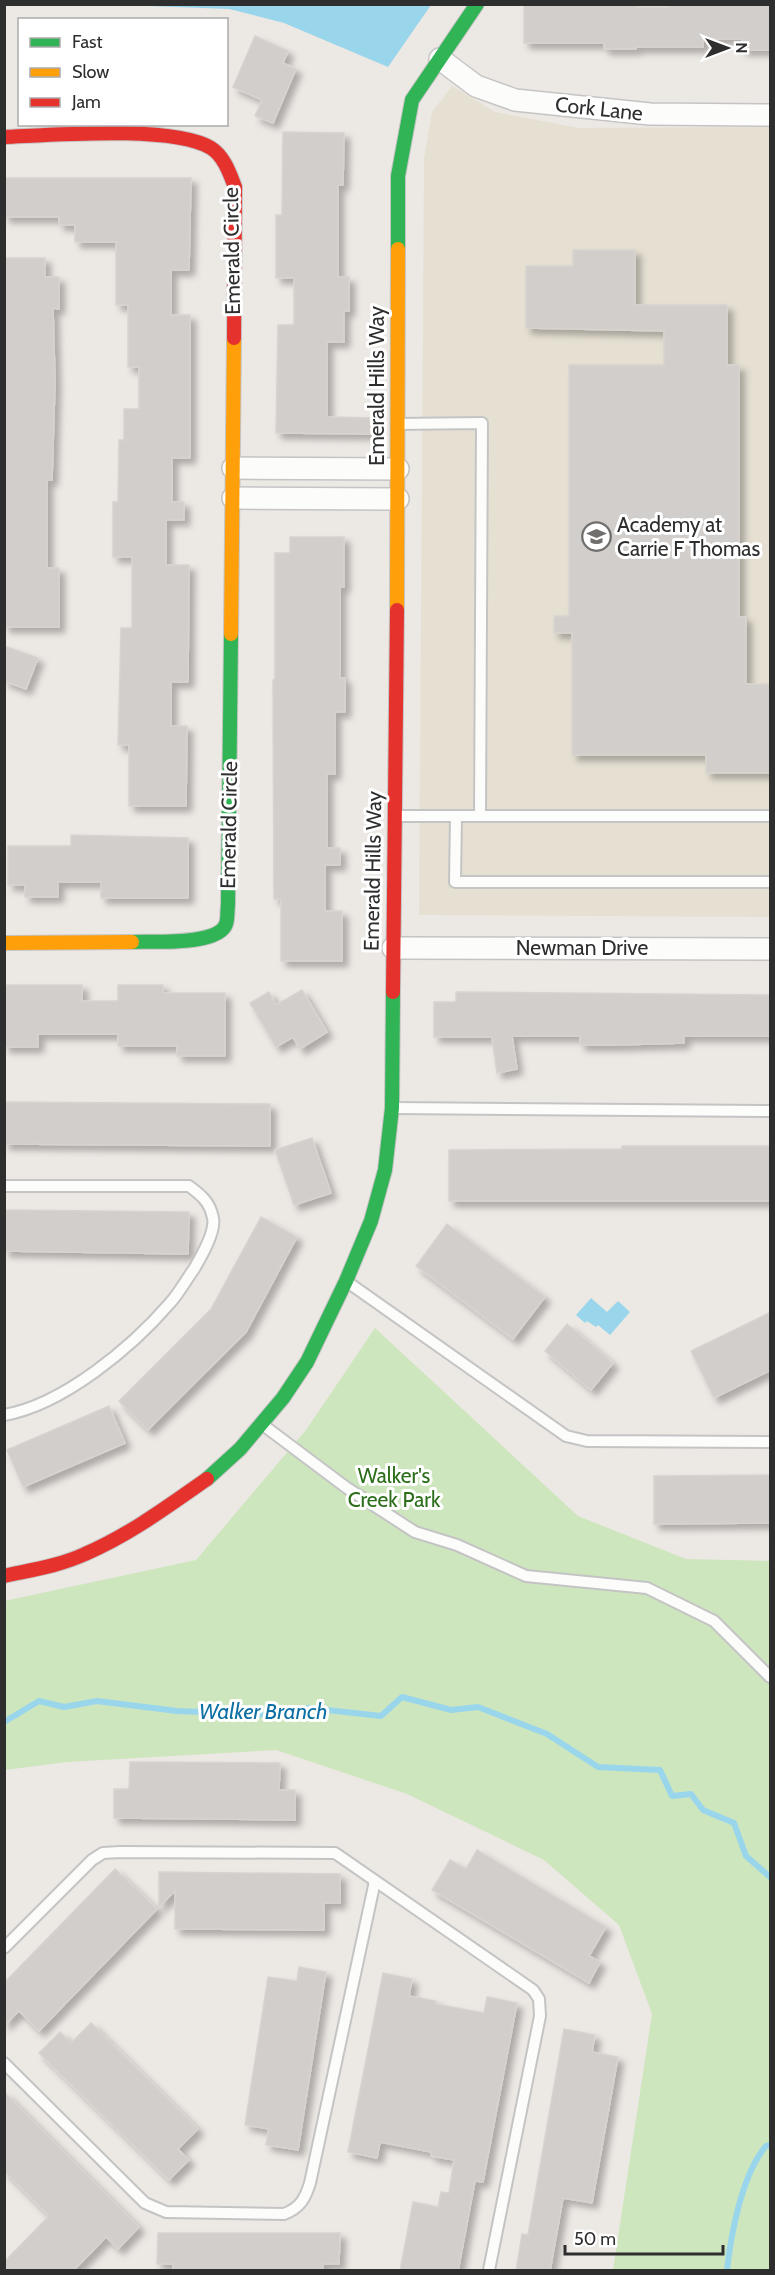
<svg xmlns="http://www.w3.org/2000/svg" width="775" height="2275" font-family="Cabin,sans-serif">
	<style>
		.education { fill: #e6e0d3 }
		.green { fill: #cee6be }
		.water { fill: #99d6ec }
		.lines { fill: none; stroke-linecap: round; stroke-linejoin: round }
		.stream { stroke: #99d6ec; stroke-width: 6 }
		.building { fill: #d1cecb; stroke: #d7d4d0; stroke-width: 1.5; filter: url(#shadow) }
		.lane-casing { stroke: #c5c4c5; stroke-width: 14 }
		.street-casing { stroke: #c5c4c5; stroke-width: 24 }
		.fast-casing { stroke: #c5c4c5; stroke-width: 16 }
		.slow-casing { stroke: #c5c4c5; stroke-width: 16 }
		.jam-casing { stroke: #c5c4c5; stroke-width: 16 }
		.lane { stroke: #fcfcfb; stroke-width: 10 }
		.street { stroke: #fcfcfb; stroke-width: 21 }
		.fast { stroke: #30b455; stroke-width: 14 }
		.slow { stroke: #ff9f0a; stroke-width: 14 }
		.jam { stroke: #e5322d; stroke-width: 14 }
		.labels { text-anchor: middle; stroke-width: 6; stroke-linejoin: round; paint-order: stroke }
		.street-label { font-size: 21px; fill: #2e2e2e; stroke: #fff }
		.poi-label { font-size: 21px; fill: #2e2e2e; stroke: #fff; text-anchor: start }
		.park-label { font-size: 21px; fill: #2c6e1b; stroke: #fff }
		.water-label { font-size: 22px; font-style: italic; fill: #0d6fa3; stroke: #fff }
	</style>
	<defs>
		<filter id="shadow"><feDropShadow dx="5.5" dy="5.5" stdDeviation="3" flood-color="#0004"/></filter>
	</defs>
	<rect width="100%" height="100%" fill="#ece8e4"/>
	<!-- education -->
	<polygon class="education" points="452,86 495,112 579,128 770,127 770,917 419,915 424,158 432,112"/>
	<!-- green -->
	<polygon class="green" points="375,1328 578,1516 686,1559 770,1561 770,2270 613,2270 652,2014 619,1925 544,1860 407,1794 276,1750 67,1762 5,1770 4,1601 196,1560 306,1430"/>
	<!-- water -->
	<g class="water">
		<polygon points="122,5 431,5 388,67 284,23 229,9"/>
		<polygon points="591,1298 607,1312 618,1301 630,1312 610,1335 598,1325 596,1327 587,1321 585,1323 576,1315"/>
	</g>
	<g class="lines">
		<!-- stream -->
		<g class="stream">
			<polyline points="4,1722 39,1701 64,1707 97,1701 177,1711 273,1715 309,1708 381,1716 402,1697 451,1710 478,1707 547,1734 598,1767 660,1770 672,1796 691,1794 703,1810 734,1823 746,1856 770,1877"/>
			<path d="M 727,2270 C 731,2234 742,2174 766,2146 L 770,2145"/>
		</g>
	</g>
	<!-- building -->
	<g class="building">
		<polygon points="524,4 636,4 636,7 669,7 669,4 771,5 771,50 742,50 742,39 703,39 703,47 636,47 636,49 604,49 604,43 524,43"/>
		<polygon points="255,36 288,51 283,63 296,69 273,123 255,116 262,100 233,87"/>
		<polygon points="283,132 344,133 343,185 338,185 338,277 349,277 349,311 344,311 344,342 327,342 327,417 375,418 374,434 276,433 278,325 294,325 294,278 276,278 276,215 282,215"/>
		<polygon points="4,178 191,178 189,270 171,270 171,315 190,315 190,458 172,458 172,502 184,502 184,520 166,520 166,565 189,565 188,682 171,682 171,726 187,726 186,806 129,806 129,745 118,745 121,628 132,628 132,557 113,557 113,502 118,502 119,440 124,440 124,409 139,409 139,367 128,367 128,305 116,305 116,242 75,242 75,225 59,225 59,217 4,217"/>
		<polygon points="573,250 635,250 635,305 727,305 727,365 739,365 739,617 746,617 746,684 771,684 771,773 706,773 706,755 572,755 572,633 554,633 554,616 569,616 569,365 664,365 664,331 526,328 526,266 573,266"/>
		<polygon points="4,258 45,258 45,277 59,277 59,309 53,308 55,382 52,480 47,480 47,568 59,568 59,627 4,627"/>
		<polygon points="290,537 344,537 344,587 340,587 340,678 345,678 345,712 335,712 335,774 327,774 327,848 340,848 340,865 325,865 325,911 342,911 342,961 281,961 281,899 274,899 273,680 275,680 275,553 290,553"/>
		<polygon points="4,646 38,658 26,689 4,681"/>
		<polygon points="71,835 188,838 188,898 101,898 101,882 58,882 58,897 25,897 25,885 8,885 8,846 71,846"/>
		<polygon points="4,985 82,985 82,1001 118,1001 118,985 163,985 163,993 225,993 225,1056 177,1056 177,1046 118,1046 118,1034 38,1034 38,1047 4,1047"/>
		<polygon points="302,990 327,1032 300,1049 293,1037 276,1047 250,1003 269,992 276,1005"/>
		<polygon points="456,992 771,995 771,1036 684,1036 684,1043 617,1045 580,1045 580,1036 512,1036 517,1069 497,1073 492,1037 434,1037 434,1002 456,1002"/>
		<polygon points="4,1102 270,1104 270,1146 4,1144"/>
		<polygon points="312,1138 331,1193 294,1205 275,1150"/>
		<polygon points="622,1146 771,1146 771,1201 449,1201 449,1150 622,1149"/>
		<polygon points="5,1210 189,1212 188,1254 4,1251"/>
		<polygon points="261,1217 297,1237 246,1332 148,1430 119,1401 211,1309"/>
		<polygon points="447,1224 545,1297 513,1339 416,1266"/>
		<polygon points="771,1312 771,1370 714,1398 691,1351"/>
		<polygon points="567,1324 613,1363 591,1390 545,1351"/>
		<polygon points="109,1406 125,1443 23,1487 7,1450"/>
		<polygon points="771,1475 771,1523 654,1524 654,1476"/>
		<polygon points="130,1762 280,1763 279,1790 295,1790 295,1820 114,1818 114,1789 129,1789"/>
		<polygon points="477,1850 606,1927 589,1956 600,1962 589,1983 432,1890 450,1860 466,1869"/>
		<polygon points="115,1869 157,1909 39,2031 19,2011 4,2025 4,1983"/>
		<polygon points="159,1872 340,1874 340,1903 324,1903 324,1930 175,1929 175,1891 159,1907"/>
		<polygon points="299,1967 326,1972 298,2150 266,2145 269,2129 245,2125 268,1977 297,1981"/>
		<polygon points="383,1973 412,1979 409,1996 436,2001 435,2004 484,2013 487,1997 517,2003 483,2182 475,2181 458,2271 400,2271 413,2202 438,2207 441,2192 449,2193 454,2160 431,2156 431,2152 380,2142 377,2158 348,2152"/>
		<polygon points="91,2023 198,2129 178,2149 189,2160 169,2180 39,2053 60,2032 71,2043"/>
		<polygon points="564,2029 595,2035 592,2052 618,2057 592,2203 563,2198 550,2271 516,2271 522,2234 528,2235"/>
		<polygon points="4,2092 139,2227 118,2249 106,2237 73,2271 4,2271 4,2262 49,2216 4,2171"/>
		<polygon points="158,2233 340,2233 339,2264 323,2264 323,2271 173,2271 173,2264 157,2264"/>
	</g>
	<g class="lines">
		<defs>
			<g id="lane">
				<polyline points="398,424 482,423 480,816"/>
				<polyline points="396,816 770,816"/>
				<polyline points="456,816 455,882 770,882"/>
				<polyline points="393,1108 770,1111"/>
				<path d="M 4,1186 L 189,1186 C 201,1195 210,1202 213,1218 C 216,1231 201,1257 194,1269 C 186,1280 179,1293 170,1303 C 132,1347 63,1405 4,1415"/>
				<polyline points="346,1281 566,1436 587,1441 770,1442"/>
				<polyline points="263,1425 347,1488 415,1532 457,1545 526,1576 647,1588 714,1621 770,1677"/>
				<polyline points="4,1948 92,1860 103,1853 120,1852 335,1853 533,1990 539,1999 540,2016 489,2270"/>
				<path d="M 4,2063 L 145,2203 L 166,2212 L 284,2214 C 300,2208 305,2199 310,2183 L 375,1881"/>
			</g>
			<g id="street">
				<polyline points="440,59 476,86 515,100 650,114 770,115"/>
				<polyline points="233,468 398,469"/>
				<polyline points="233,498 398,499"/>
				<polyline points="393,948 770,949"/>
			</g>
			<g id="fast">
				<polyline points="398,249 398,176 412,100 477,4"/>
				<path d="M 132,942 C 152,941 218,946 226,924 C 228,919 227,911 228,905 L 231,634"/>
				<polyline points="207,1479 240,1449 283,1398 307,1362 346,1281 371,1221 385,1170 392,1108 393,992"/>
			</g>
			<g id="slow">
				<polyline points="397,610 398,249"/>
				<polyline points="231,634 234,338"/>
				<polyline points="4,943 132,942"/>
			</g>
			<g id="jam">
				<path d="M 4,137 C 51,135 173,125 211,148 C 224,156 230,174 235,187 L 234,338"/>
				<polyline points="393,992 397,610"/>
				<path d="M 4,1576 C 31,1570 59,1566 85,1554 C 129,1535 167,1507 207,1479"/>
			</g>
		</defs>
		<!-- lane casing -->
		<use href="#lane" class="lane-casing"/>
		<!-- street casing -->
		<use href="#street" class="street-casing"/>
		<!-- fast casing -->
		<use href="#fast" class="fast-casing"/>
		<!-- slow casing -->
		<use href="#slow" class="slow-casing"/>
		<!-- jam casing -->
		<use href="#jam" class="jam-casing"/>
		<!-- lane -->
		<use href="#lane" class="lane"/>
		<!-- street -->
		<use href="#street" class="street"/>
		<!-- fast -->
		<use href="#fast" class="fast"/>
		<!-- slow -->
		<use href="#slow" class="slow"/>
		<!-- jam -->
		<use href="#jam" class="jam"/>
	</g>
	<!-- icons -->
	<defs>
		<symbol id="school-ring" viewBox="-11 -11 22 22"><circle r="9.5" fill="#fff" stroke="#706f6e" stroke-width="1.5"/><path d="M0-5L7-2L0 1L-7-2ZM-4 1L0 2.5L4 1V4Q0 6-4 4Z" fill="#706f6e"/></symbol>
	</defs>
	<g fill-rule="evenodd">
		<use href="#school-ring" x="580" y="520" width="33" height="33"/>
	</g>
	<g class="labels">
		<!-- street labels -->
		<g class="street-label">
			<text transform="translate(599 109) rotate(6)" y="7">Cork Lane</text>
			<text transform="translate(232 251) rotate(-91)" y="7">Emerald Circle</text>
			<text transform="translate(377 386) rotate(-90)" y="7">Emerald Hills Way</text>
			<text transform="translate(229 825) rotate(-89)" y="7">Emerald Circle</text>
			<text transform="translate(373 871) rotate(-89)" y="7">Emerald Hills Way</text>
			<text x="582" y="955">Newman Drive</text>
		</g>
		<!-- poi labels -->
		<g class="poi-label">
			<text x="617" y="532">Academy at<tspan x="617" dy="24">Carrie F Thomas</tspan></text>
		</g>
		<!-- park labels -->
		<g class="park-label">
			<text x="394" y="1483">Walker's<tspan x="394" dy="24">Creek Park</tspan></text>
		</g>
		<!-- water labels -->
		<g class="water-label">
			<text x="263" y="1719">Walker Branch</text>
		</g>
	</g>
	<!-- border -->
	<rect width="775" height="2275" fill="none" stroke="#2e2e2e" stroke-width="12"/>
	<!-- legend -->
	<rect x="18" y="18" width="210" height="108" fill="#ffffff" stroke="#ababab" stroke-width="1.5"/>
	<rect x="30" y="38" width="30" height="9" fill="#30b455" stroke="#ababab" stroke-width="1.5"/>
	<text x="72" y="48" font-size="18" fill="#2e2e2e">Fast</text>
	<rect x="30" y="68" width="30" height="9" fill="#ff9f0a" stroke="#ababab" stroke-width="1.5"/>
	<text x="72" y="78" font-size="18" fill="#2e2e2e">Slow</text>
	<rect x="30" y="98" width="30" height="9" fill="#e5322d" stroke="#ababab" stroke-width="1.5"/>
	<text x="72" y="108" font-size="18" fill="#2e2e2e">Jam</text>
	<!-- north arrow -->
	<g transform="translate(727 48) rotate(90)" stroke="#ffffff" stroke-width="4.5" paint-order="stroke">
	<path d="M0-4.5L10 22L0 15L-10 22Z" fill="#2e2e2e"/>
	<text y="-9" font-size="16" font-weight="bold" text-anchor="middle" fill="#2e2e2e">N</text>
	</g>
	<!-- scale -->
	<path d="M565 2245v9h158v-9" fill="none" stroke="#2e2e2e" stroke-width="3"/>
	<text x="574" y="2245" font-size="18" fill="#2e2e2e" stroke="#ffffff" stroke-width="4.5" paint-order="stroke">50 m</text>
</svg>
